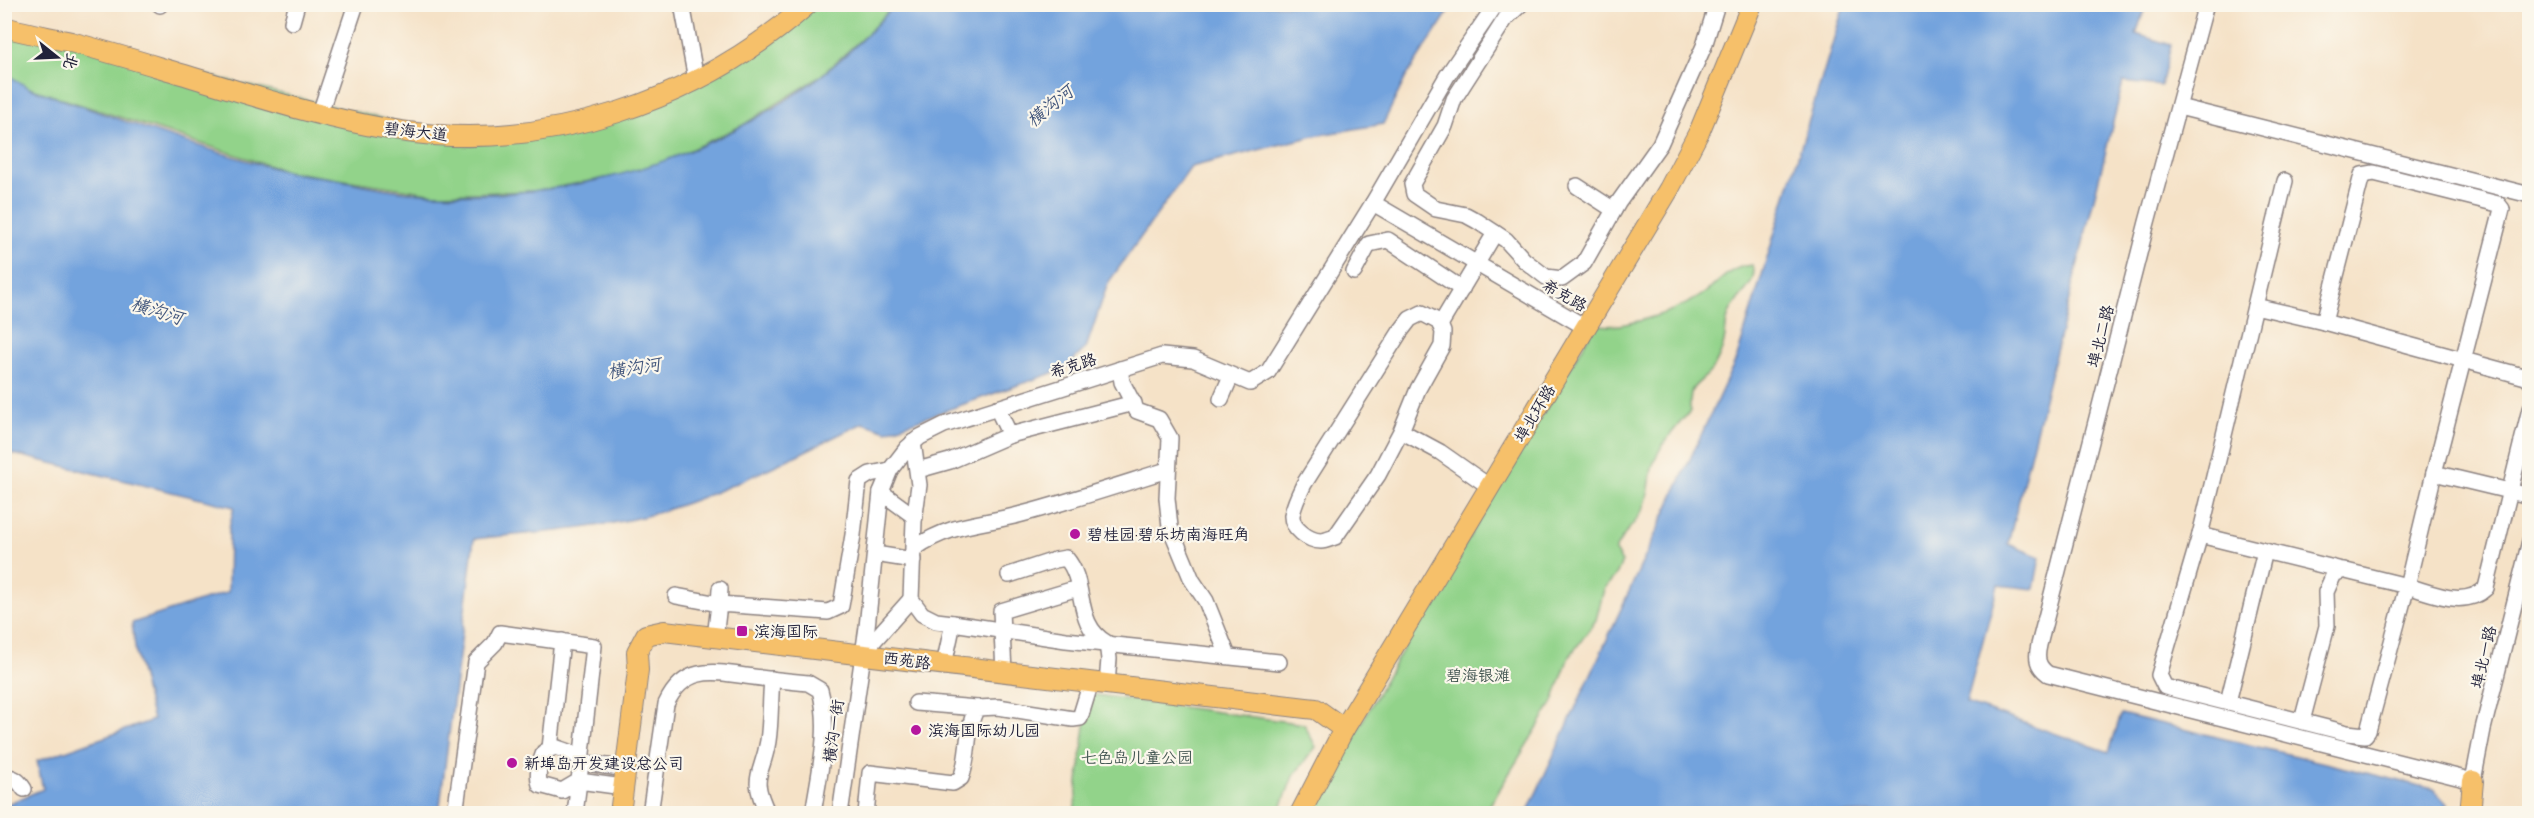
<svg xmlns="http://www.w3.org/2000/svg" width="2534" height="818" font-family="'Comic Neue','LXGW WenKai TC',sans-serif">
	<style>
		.green { fill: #92d38a; stroke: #5a7a62; stroke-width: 1.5 }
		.water { fill: #73a3dd; stroke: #4a628c; stroke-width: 1.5 }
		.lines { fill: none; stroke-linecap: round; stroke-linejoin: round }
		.minor-casing { stroke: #8c8281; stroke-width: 18 }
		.major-casing { stroke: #8c8281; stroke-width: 22 }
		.minor { stroke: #fff; stroke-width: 15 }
		.major { stroke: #f6c06b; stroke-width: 20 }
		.poi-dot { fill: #b5179e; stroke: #fbf7ec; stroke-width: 2 }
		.labels { text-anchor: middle; stroke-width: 4.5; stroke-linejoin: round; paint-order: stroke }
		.street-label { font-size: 16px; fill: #22223b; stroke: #fbf7ec }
		.poi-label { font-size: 16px; fill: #22223b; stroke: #fbf7ec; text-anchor: start }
		.park-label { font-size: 16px; fill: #445753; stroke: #fbf7ec }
		.water-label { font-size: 18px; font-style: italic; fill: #42567c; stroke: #fbf7ec }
	</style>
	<rect width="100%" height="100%" fill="#fbf7ec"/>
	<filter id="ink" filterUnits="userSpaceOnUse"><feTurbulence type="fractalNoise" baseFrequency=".0167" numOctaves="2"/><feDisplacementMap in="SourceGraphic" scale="12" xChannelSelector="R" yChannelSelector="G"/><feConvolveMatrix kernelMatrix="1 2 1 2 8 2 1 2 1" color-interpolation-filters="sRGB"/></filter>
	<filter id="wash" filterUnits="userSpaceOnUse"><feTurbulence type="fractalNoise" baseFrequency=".008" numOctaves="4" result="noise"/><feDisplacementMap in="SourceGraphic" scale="24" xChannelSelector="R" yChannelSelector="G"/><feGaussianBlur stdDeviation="1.35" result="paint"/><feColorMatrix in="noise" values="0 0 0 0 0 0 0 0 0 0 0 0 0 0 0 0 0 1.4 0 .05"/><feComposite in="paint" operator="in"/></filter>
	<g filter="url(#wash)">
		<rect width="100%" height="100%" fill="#f5e2c7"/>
		<!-- green -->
		<g class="green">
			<polygon points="805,5 894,5 869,32 818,78 743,125 656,166 616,176 537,191 436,194 286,171 29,88 5,74 5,26 450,135 569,125 674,92"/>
			<path d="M 1753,265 C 1759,287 1733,297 1728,317 C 1724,329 1727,338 1721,352 C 1718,360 1712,371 1706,376 C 1690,390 1690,387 1690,411 C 1676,428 1658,446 1652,468 C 1649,482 1650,496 1643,509 C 1635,525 1621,535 1615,551 L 1622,562 L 1616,575 L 1604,589 L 1596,620 L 1568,659 L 1553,702 L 1485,813 L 1312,814 L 1386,678 L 1596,324 C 1621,332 1685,308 1706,292 C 1725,278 1728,267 1753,265 Z"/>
			<polygon points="1089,694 1304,724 1316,747 1293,776 1279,813 1074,814"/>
		</g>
		<!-- water -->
		<g class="water">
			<path d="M 895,5 L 1453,5 L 1406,77 L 1383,124 L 1314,136 L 1191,167 L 1108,283 L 1086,348 L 1064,369 L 887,431 L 863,423 C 792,457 722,495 646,516 C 590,530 531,533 474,539 L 439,813 L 5,813 L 5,805 L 43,789 L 37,761 L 153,720 L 136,654 L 132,623 L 228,592 L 229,528 L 234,507 L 5,452 L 5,73 L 29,88 C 113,117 197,148 284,171 C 300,175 318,176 335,179 C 369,186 403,193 437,194 C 578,200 703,162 817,79 C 846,57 871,31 895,5 Z"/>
			<polygon points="1844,5 2146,5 2136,34 2171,45 2161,86 2123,82 2008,544 2040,557 2034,589 1998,585 1966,703 2109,752 2121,714 2433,789 2447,804 2445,813 1527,813 1737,357"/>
		</g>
	</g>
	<g filter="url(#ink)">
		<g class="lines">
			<defs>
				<g id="minor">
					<polyline points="159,4 160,5"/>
					<polyline points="682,4 695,74"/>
					<polyline points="1521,4 1506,18 1454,99 1445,126 1412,184 1414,194 1436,209 1466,215 1477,221 1506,240 1524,260 1546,277 1562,279 1584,263 1618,203 1660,144 1704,46 1717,4"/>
					<path d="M 2206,4 L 2147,222 L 2039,645 C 2036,658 2037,666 2048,674 L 2473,781 L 2483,729 L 2530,541"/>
					<polyline points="292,22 297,4"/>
					<polyline points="2179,107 2530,195"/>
					<polyline points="320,113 356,4"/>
					<polyline points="1577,186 1614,210"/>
					<polyline points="1373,203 1585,327"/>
					<polyline points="1354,272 1369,244 1388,240 1462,289"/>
					<polyline points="2255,306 2285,181"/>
					<polyline points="2324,322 2362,175 2374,173 2498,204 2502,209 2434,473 2530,496"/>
					<polyline points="1440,325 1495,233"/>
					<polyline points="1120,369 1122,382 1137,411 1159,419 1170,438 1167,498 1170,527 1192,580 1206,601 1228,656"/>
					<polyline points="1221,399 1231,376"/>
					<polyline points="997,408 1010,435"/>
					<path d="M 1401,431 L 1418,389 L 1442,346 L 1443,332 L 1439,322 L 1422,313 L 1410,319 L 1400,332 L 1304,484 C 1299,494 1294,504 1292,515 C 1291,528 1309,541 1321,541 C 1326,541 1331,538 1335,537 L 1378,475 L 1401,431 L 1440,452 L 1490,487"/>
					<polyline points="913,442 919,485 914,521 911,599 922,614 936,621 953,623"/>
					<polyline points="918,470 950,461 1010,435 1134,403"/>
					<polyline points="2434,473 2407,586 2200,535 2255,306 2324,322 2526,377 2530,381"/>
					<polyline points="881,492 915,517"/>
					<path d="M 2200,535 L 2159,675 L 2165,687 L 2347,733 L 2365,735 L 2368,731 L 2407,586 C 2433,593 2464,609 2486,588 L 2530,409"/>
					<path d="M 915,548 C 951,523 981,525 1022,514 C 1071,501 1119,485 1167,470"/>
					<polyline points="875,554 913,560"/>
					<path d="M 1009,575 L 1055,560 L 1066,558 C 1088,583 1073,624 1107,643 L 1109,659 L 1107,684"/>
					<polyline points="676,596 719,604 720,589"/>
					<polyline points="715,638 719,604 828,612 841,606 853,535 859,481 870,474 890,470"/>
					<polyline points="862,654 911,599"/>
					<polyline points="944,665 953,623 1066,640 1279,662"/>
					<polyline points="1004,672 1001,611 1078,588"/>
					<polyline points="2228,702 2265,551"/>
					<polyline points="916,703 977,708"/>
					<polyline points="2302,721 2327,626 2326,592 2334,574 2344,570"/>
					<path d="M 555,747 L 575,754 L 581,762 L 579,781 L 562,791 L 540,785 C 536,773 540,763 544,752 Z"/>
					<polyline points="550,748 562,641"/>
					<path d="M 4,777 C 14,776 19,781 24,789"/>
					<polyline points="455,814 476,662 495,643 500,633 594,646 581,762 626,769"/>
					<polyline points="575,814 579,781 623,787"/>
					<path d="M 650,814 L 666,704 C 684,666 711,671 746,676 C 767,679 787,681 808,683 L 820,690 C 831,730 819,773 813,814"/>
					<path d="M 768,814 C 749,774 762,778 768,741 C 771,721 770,700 772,679"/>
					<polyline points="840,814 867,627 881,492 890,470 907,448 920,437 944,425 1162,356 1193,359 1250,383 1268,372 1373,203 1447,76 1496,4"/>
					<path d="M 866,814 L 870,773 L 953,783 L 961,778 C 970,756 965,729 977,708 L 998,707 L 1073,719 L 1080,718 L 1091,682"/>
				</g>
				<g id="major">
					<path d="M 4,27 C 26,33 49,37 71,42 C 100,50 129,58 158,67 C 236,90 320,119 400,131 C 547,153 698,101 808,4"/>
					<polyline points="620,814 638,670 637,652 646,635 664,631 1306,708 1316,709 1344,729"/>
					<polyline points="1300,814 1344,729 1669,189 1700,130 1752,4"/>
					<polyline points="2470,814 2473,781"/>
				</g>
			</defs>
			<!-- minor casing -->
			<use href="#minor" class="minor-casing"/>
			<!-- major casing -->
			<use href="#major" class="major-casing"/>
			<!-- minor -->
			<use href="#minor" class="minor"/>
			<!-- major -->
			<use href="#major" class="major"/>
		</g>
	</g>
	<!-- markers -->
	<g class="poi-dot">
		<circle cx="1075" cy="534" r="6"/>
		<rect x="736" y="625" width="12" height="12" rx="3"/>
		<circle cx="916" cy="730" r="6"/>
		<circle cx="512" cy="763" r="6"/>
	</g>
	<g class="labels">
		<!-- street labels -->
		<g class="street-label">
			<text transform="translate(416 131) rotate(6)" y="6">碧海大道</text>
			<text transform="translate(1565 295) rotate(29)" y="6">希克路</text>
			<text transform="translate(2100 336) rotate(-76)" y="6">埠北二路</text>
			<text transform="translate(1073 365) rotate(-18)" y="6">希克路</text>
			<text transform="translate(1534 413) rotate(-59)" y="6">埠北环路</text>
			<text transform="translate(2483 657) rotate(-77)" y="6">埠北一路</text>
			<text transform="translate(907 660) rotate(7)" y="6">西苑路</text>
			<text transform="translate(833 731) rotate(-82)" y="6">横沟一街</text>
		</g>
		<!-- poi labels -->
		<g class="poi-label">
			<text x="1087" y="540">碧桂园·碧乐坊南海旺角</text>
			<text x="754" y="637">滨海国际</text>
			<text x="928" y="736">滨海国际幼儿园</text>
			<text x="524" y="769">新埠岛开发建设总公司</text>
		</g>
		<!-- park labels -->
		<g class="park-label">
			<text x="1478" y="681">碧海银滩</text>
			<text x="1137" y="763">七色岛儿童公园</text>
		</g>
		<!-- water labels -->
		<g class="water-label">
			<text transform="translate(1050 106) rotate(-39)" y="6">横沟河</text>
			<text transform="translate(157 311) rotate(17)" y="6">横沟河</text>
			<text transform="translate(634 368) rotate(-9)" y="6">横沟河</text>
		</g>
	</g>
	<!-- margin -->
	<rect width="2534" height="818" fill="none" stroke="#fbf7ec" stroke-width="24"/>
	<!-- north arrow -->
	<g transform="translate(57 57) rotate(108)" stroke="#fbf7ec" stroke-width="4.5" paint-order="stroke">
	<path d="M0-4.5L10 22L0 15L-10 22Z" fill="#22223b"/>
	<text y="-9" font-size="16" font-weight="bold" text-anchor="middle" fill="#22223b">北</text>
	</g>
</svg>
